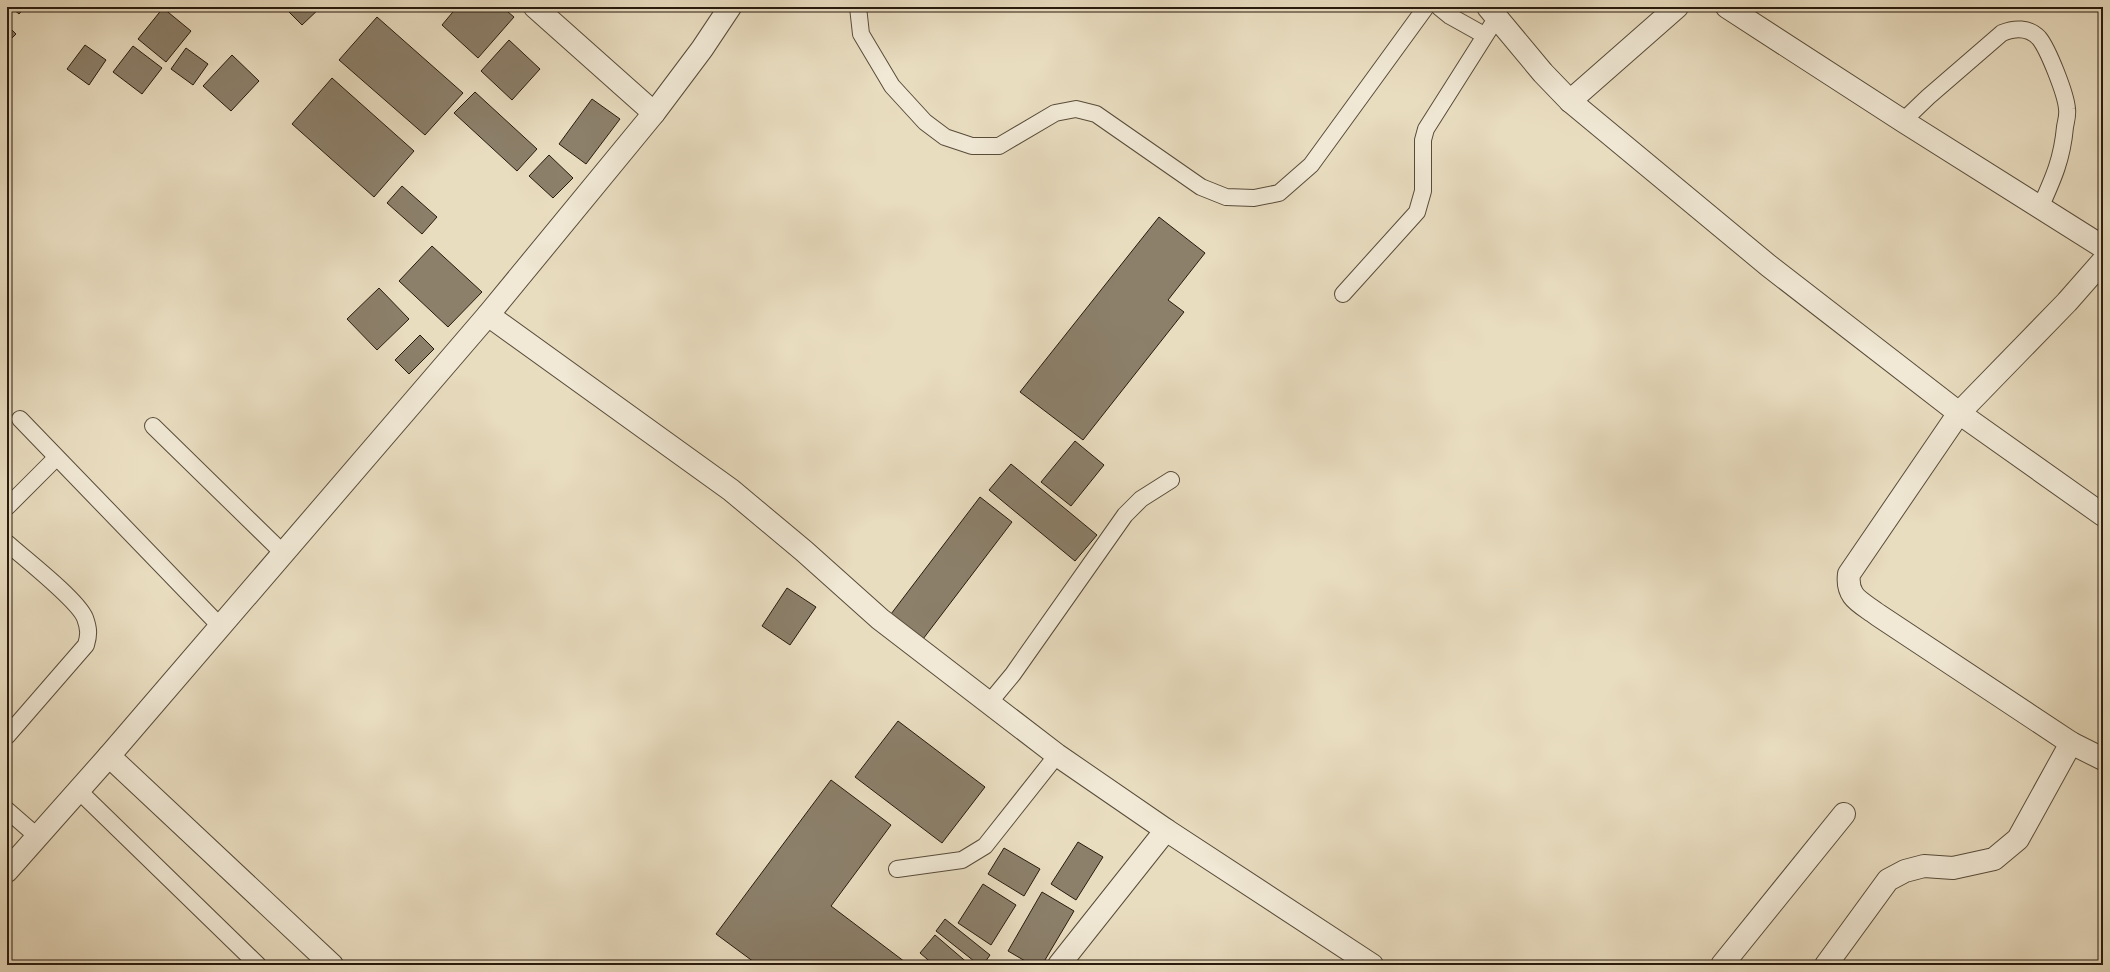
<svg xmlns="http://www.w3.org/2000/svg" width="2110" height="972" font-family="Cardo,serif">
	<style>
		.building { fill: #8c806b; stroke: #281b0e }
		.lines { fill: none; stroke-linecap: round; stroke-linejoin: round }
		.service-casing { stroke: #584c3a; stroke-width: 18 }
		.minor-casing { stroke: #584c3a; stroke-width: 24 }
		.tertiary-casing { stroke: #584c3a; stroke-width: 24 }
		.service { stroke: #f1e9d6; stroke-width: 16 }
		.minor { stroke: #f1e9d6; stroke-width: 22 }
		.tertiary { stroke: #f1e9d6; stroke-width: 22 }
	</style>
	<rect width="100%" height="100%" fill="#e9ddc0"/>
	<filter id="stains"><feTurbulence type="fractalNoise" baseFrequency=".005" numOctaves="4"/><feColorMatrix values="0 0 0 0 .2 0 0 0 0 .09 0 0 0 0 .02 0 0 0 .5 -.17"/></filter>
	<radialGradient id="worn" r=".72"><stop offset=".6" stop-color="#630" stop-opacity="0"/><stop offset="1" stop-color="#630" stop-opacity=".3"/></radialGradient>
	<!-- building -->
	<g class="building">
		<polygon points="11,7 25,7 19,14"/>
		<polygon points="284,7 321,7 302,25"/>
		<polygon points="457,7 502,7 514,17 478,58 442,25"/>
		<polygon points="163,8 191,31 166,62 138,39"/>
		<polygon points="377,17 463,93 425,135 339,60"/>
		<polygon points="7,25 16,34 7,43"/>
		<polygon points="509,40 540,69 512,100 481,71"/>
		<polygon points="85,45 106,60 89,85 67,69"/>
		<polygon points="133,46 162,68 142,94 113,72"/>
		<polygon points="186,48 208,64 193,85 171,69"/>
		<polygon points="232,55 259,81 231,111 203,86"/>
		<polygon points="332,78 414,151 374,197 292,124"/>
		<polygon points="475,92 537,149 517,171 454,113"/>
		<polygon points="592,99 620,119 586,164 559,144"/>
		<polygon points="549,155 573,178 553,198 529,176"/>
		<polygon points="402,186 437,217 422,234 387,203"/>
		<polygon points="1159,217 1205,253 1168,300 1184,312 1083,440 1020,392"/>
		<polygon points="432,246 482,292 448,327 399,281"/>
		<polygon points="379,288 409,319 377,350 347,319"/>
		<polygon points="420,335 434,349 409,374 395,360"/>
		<polygon points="1075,441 1104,465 1071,506 1041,482"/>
		<polygon points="1011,464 1097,535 1075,561 989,490"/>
		<polygon points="980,497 1012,522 923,639 891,614"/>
		<polygon points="787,588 816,607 790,645 762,626"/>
		<polygon points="898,721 985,787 942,843 855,777"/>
		<polygon points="831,780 891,825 831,906 909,965 758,965 716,934"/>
		<polygon points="1078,842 1103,857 1076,900 1051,884"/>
		<polygon points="1004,848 1040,869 1024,896 988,874"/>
		<polygon points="983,884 1016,905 991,945 958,923"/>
		<polygon points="1042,892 1074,911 1042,965 1032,965 1008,951"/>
		<polygon points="945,919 990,955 983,965 979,965 936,931"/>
		<polygon points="935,935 970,965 934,965 920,953"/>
	</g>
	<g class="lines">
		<defs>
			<g id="service">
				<polyline points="858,7 861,34 892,86 925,122 945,137 972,146 999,146 1055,113 1076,109 1096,114 1201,187 1226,197 1254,198 1279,193 1311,165 1426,7"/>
				<polyline points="1439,7 1450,16 1484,35"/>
				<path d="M 1903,121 L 1928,97 L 2002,33 C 2014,28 2029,27 2039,38 C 2048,49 2066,94 2067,109 C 2068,115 2066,121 2065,127 C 2062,160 2053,179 2040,208"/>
				<polyline points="1343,294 1417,212 1423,191 1423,140 1426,129 1497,17"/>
				<polyline points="20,419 220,626"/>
				<polyline points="153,426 282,552"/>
				<polyline points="7,507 56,458"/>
				<path d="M 7,543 C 24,558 78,600 85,618 C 89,629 89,635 86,645 L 7,736"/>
				<polyline points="989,703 1013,674 1125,515 1141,499 1171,480"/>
				<polyline points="79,791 258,965"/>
				<polyline points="7,810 38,837"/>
				<polyline points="897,869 962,860 985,846 1057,755"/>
			</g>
			<g id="minor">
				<polyline points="535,7 654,113"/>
				<polyline points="1488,7 1543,73 1570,101 1769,266 1959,413 2103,515"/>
				<polyline points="1727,7 1903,121 2103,247"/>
				<polyline points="1570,101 1677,7"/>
				<path d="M 2103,261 L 2067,302 L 1959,413 L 1849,574 C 1846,598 1861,602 1878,615 L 2071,743 L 2103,759"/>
				<polyline points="488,315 731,490 804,551 880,619 1057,755 1166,830 1372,965"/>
				<polyline points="109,756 332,965"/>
				<polyline points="1059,965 1166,830"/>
				<polyline points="1722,965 1844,814"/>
				<polyline points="1826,965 1888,880 1905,871 1924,866 1953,868 1994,859 2018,839 2071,743"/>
			</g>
			<polyline id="tertiary" points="7,871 109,756 488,315 654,113 702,49 730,7"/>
		</defs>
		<!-- service casing -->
		<use href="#service" class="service-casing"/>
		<!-- minor casing -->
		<use href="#minor" class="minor-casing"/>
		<!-- tertiary casing -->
		<use href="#tertiary" class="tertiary-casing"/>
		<!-- service -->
		<use href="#service" class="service"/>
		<!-- minor -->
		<use href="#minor" class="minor"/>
		<!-- tertiary -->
		<use href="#tertiary" class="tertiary"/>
	</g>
	<!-- margin -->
	<rect width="2110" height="972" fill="none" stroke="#e9ddc0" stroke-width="24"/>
	<rect x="8" y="8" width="2094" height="956" fill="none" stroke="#281b0e" stroke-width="2"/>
	<rect x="12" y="12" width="2086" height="948" fill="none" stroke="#281b0e"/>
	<rect width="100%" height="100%" filter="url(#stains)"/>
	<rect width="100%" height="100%" fill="url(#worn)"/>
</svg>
